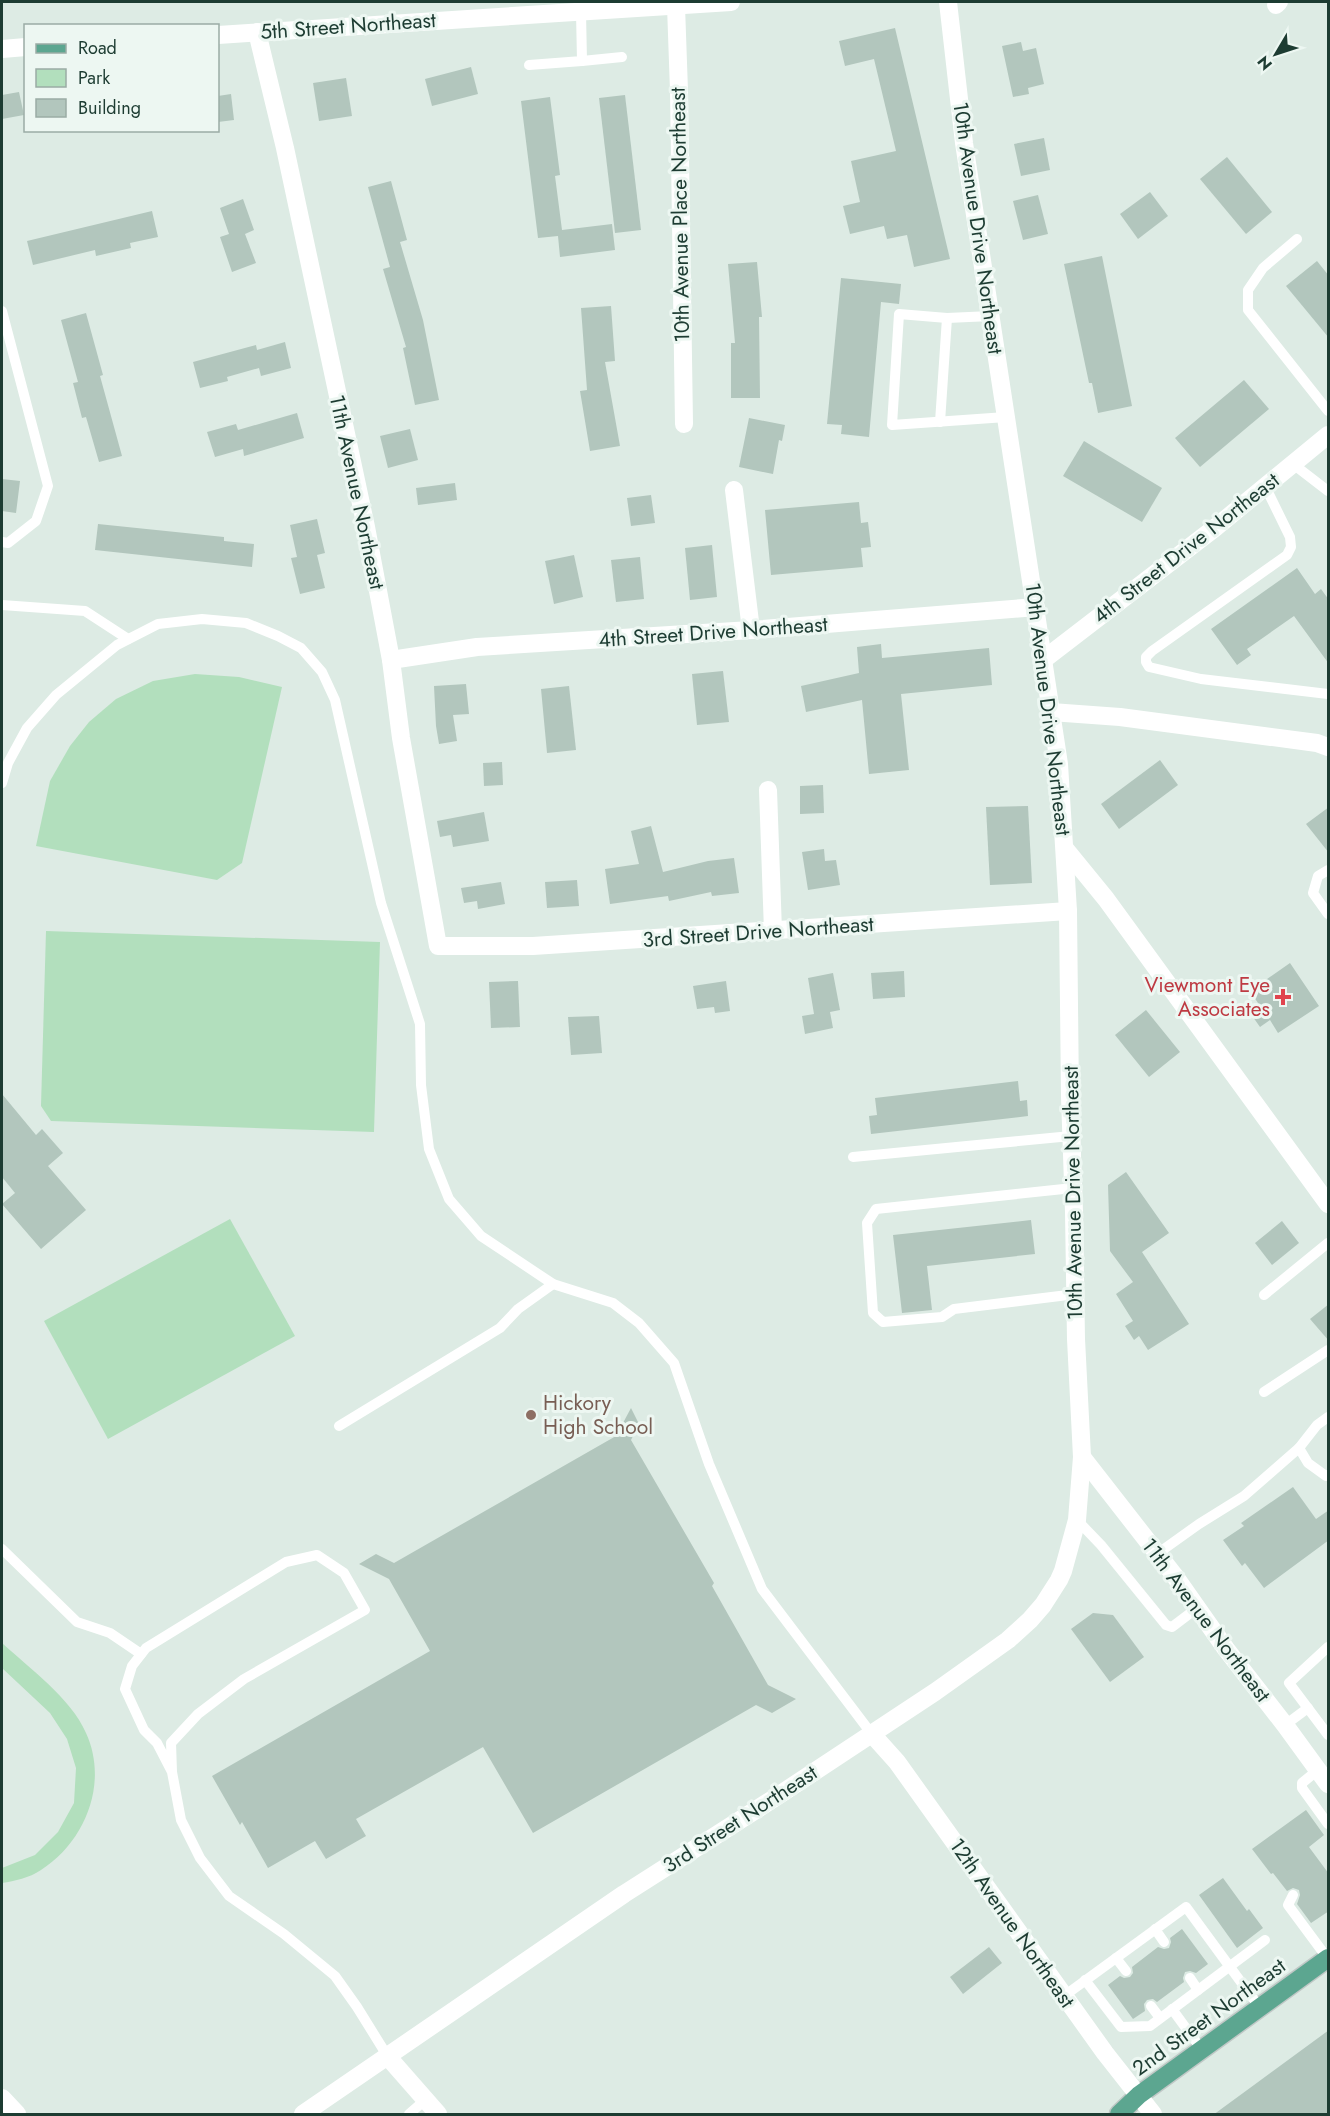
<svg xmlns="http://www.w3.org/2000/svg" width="1330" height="2116" font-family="Jost,sans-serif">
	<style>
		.green { fill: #b2dfbd }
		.building { fill: #b2c6bd }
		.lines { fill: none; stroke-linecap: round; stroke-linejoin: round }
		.primary-casing { stroke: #c0c8c6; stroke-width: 21 }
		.service { stroke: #fff; stroke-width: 10 }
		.minor { stroke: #fff; stroke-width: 18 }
		.tertiary { stroke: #fff; stroke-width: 18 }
		.primary { stroke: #5ca690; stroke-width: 18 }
		.health-dot { fill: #e0444e; stroke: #edf7f2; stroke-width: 2 }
		.education-dot { fill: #8d6e63; stroke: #edf7f2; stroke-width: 2 }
		.labels { text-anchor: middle; stroke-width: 6; stroke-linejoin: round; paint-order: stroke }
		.street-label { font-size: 21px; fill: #1d3c32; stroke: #edf7f2 }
		.health-label { font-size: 21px; fill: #be3a42; stroke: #edf7f2; text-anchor: end }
		.education-label { font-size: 21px; fill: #785e54; stroke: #edf7f2; text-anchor: start }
	</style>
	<rect width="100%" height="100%" fill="#ddebe4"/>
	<!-- green -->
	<g class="green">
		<polygon points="195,674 239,677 282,687 242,863 217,880 36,846 50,781 70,746 89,722 116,699 153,681"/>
		<polygon points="46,931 380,942 374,1132 51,1121 41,1106"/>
		<polygon points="230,1219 295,1336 108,1439 44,1321"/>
		<path d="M 2,1643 C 29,1668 71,1698 86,1733 C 109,1783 85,1842 41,1870 C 29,1878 15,1881 2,1883 L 2,1868 L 35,1855 L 58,1832 L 74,1803 L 76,1768 L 67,1739 L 50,1713 L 2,1668 Z"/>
	</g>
	<!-- building -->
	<g class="building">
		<polygon points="895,28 950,259 914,267 907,235 887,239 884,226 850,234 843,206 860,202 851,161 896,151 874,59 845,66 839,41"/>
		<polygon points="1021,42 1023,51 1036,48 1044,84 1028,88 1029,94 1013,97 1002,46"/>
		<polygon points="471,67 478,94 432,106 425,79"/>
		<polygon points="346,78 352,116 319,121 313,83"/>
		<polygon points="19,92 24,115 2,119 2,95"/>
		<polygon points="231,94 234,120 218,122 218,96"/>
		<polygon points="625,95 641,230 615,233 599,98"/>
		<polygon points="550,97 560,175 555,176 562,230 612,224 615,250 560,257 558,236 538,238 521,101"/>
		<polygon points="1044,138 1050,170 1021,176 1014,144"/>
		<polygon points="1227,157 1272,212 1246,234 1200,179"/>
		<polygon points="391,181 407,240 400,242 423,320 439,400 415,405 403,348 406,347 383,269 390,267 368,187"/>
		<polygon points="1150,192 1168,216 1138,239 1120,214"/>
		<polygon points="1038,195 1048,234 1023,240 1013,201"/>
		<polygon points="243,199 254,230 245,234 256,263 232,272 220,237 229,234 220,208"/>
		<polygon points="152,211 158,237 130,243 131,248 96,256 95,250 33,265 27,241"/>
		<polygon points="1102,256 1132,406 1098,413 1092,383 1089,383 1064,264"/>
		<polygon points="1317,261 1329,276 1329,338 1286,286"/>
		<polygon points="757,262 762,317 759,317 760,398 731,398 731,343 735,343 728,264"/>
		<polygon points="841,278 901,284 899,304 881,302 869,437 841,434 842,425 827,424"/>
		<polygon points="611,306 615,361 605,362 620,446 590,451 580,391 587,390 581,308"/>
		<polygon points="86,313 103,375 100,376 122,456 99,462 86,417 82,418 73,383 78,382 61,320"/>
		<polygon points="285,342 291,368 261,376 259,368 227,377 228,381 200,388 193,362 256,345 257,350"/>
		<polygon points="1244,380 1269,409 1200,467 1175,438"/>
		<polygon points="297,413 304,438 244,456 243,449 215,457 207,432 236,424 238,430"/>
		<polygon points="749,418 785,425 782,441 779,440 773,474 739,467"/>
		<polygon points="410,429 418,460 388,468 380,436"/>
		<polygon points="1084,441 1162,488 1142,522 1063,476"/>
		<polygon points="2,479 20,481 16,513 2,511"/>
		<polygon points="455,483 457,500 418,505 416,488"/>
		<polygon points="651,495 655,523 631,526 627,498"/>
		<polygon points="859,502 861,523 868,522 871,547 861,548 863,567 771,575 765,510"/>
		<polygon points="317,519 325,553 317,555 325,588 300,594 291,558 297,557 290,525"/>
		<polygon points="98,524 224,537 224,541 254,544 252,567 95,550"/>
		<polygon points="712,545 717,597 690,600 685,548"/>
		<polygon points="574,555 583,597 554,604 545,561"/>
		<polygon points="640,557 644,599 616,602 611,560"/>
		<polygon points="1297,568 1315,594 1321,589 1329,600 1329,664 1294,616 1247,649 1251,655 1237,665 1211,629"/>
		<polygon points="881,644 882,658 989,648 992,685 901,694 909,770 869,774 862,700 806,712 801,686 859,673 857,647"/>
		<polygon points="723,671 729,722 697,725 692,674"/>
		<polygon points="466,684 469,714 453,715 457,741 439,744 436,726 434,686"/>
		<polygon points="569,686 576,750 547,753 541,689"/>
		<polygon points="1160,760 1178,785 1119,829 1101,804"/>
		<polygon points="502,762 503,785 484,786 483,763"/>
		<polygon points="823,785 824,813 800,814 800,786"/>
		<polygon points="1028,806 1032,883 990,885 986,807"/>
		<polygon points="1329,807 1329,853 1306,824"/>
		<polygon points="484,812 489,841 453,847 451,835 440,837 437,821"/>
		<polygon points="651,826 663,872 708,861 734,858 739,893 712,896 711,892 669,901 668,896 610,904 605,869 639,864 631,831"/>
		<polygon points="824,849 825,861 836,860 840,885 808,890 802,852"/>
		<polygon points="577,880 579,906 547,908 545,882"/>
		<polygon points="501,882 505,904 478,909 477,901 464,903 461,888"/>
		<polygon points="1290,963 1319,1006 1278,1033 1270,1020 1260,1027 1248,1010 1258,1003 1250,991"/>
		<polygon points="904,971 905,997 873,999 871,973"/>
		<polygon points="833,973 840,1010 830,1012 833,1028 805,1034 802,1016 814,1014 808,978"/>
		<polygon points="518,981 520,1027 491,1028 489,982"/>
		<polygon points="726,981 730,1011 715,1013 714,1007 697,1009 693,986"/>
		<polygon points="1146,1010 1180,1052 1149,1077 1115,1035"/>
		<polygon points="599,1016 602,1053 571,1055 568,1017"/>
		<polygon points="1018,1081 1020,1101 1027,1100 1028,1116 871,1134 869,1116 877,1115 875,1098"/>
		<polygon points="2,1094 36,1135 42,1129 63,1153 48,1166 86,1210 41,1249 2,1204 15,1193 2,1177"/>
		<polygon points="1126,1172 1169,1233 1142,1252 1189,1324 1148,1350 1139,1336 1134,1340 1125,1326 1133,1321 1116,1294 1133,1282 1110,1251 1108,1185"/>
		<polygon points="1031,1220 1035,1254 927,1266 932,1310 902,1313 893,1235"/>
		<polygon points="1282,1221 1299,1243 1272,1265 1255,1243"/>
		<polygon points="1329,1304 1329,1341 1310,1319"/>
		<polygon points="631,1408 639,1424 631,1440 714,1583 712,1586 768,1685 796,1699 772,1713 756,1705 533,1833 483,1747 356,1819 366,1836 326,1859 315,1841 268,1868 242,1822 240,1825 212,1776 430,1651 389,1579 359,1564 376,1554 394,1563 616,1436"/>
		<polygon points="1293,1487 1316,1519 1329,1510 1329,1540 1264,1588 1245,1563 1242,1566 1223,1540 1244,1526 1241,1523"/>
		<polygon points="1093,1613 1113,1615 1144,1657 1110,1682 1071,1629"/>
		<polygon points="1306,1810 1324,1835 1309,1847 1329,1874 1329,1911 1311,1923 1297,1904 1300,1895 1299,1890 1293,1888 1287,1891 1273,1873 1271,1874 1252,1849"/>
		<polygon points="1223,1878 1247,1911 1249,1909 1263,1928 1237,1948 1199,1895"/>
		<polygon points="1182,1929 1208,1964 1196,1973 1190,1971 1185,1972 1183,1978 1184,1982 1157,2002 1153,1999 1147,2000 1144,2004 1145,2011 1133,2019 1108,1985 1120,1976 1124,1978 1130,1977 1133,1973 1132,1967 1158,1947 1164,1949 1169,1948 1171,1942 1170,1938"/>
		<polygon points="989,1947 1002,1963 963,1994 950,1977"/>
		<polygon points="1329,2030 1329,2115 1213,2115 1254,2085"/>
	</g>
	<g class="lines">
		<defs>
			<polyline id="primary" points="1119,2114 1139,2095 1328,1958"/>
		</defs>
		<!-- primary casing -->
		<use href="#primary" class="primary-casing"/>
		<!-- service -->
		<g class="service">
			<polyline points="582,61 622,57"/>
			<polyline points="529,65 582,61 581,12"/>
			<polyline points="1297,239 1263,268 1248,290 1248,310 1328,411"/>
			<polyline points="2,311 48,486 36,521 8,543 2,542"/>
			<polyline points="991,316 947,318 899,314 892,425 1006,417"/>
			<polyline points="940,422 947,318"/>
			<polyline points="1293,464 1328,491"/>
			<polyline points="1265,486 1290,537 1291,547 1287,555 1152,651 1146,657 1146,662 1149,667 1201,679 1328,694"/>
			<polyline points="2,605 85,611 128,639"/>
			<polyline points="2,783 8,763 27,728 56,695 117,645 158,624 202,619 246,623 278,636 301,648 322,672 335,700 381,903 420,1024 421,1085 429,1149 449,1199 481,1236 553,1284 613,1303 639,1323 674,1363 709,1464 762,1589 871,1733"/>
			<polyline points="1328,870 1318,876 1313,893 1328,914"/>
			<polyline points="853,1157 1071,1136"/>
			<polyline points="1073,1188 876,1209 867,1223 873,1313 883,1322 942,1317 954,1309 1076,1294"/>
			<polyline points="1264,1295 1328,1243"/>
			<polyline points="1264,1392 1328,1350"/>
			<polyline points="1328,1417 1317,1425 1299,1448 1308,1463 1326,1476 1328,1475"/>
			<polyline points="339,1426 500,1328 518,1309 553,1284"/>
			<polyline points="1077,1520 1101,1545 1166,1625 1172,1627 1197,1608"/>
			<polyline points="2,1549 77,1622 110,1633 141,1654"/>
			<polyline points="1157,1554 1199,1524 1244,1496 1299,1448"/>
			<polyline points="1328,1647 1289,1683 1328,1735"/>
			<polyline points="1285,1725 1308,1708"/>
			<polyline points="1318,1770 1302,1783 1302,1788 1328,1824"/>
			<polyline points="172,1772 157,1743 144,1730 125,1689 132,1666 146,1648 286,1562 317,1555 344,1573 365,1610 244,1679 198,1714 171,1743 172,1772 181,1820 200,1858 229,1896 284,1934 335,1976 357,2007 388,2057"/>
			<polyline points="1293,1895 1288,1905 1328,1959"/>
			<polyline points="1155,1929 1164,1942"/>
			<polyline points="1116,1958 1126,1971"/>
			<polyline points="1190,1978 1198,1990"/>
			<polyline points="1085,1980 1121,2027 1150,2026 1265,1940"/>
			<polyline points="1064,1996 1186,1907 1260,2008"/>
			<polyline points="1151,2006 1160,2018"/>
			<polyline points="1172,2009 1202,2050"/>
			<polyline points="409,2114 424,2101"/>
		</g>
		<!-- minor -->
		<g class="minor">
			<polyline points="1276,5 1279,2"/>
			<polyline points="676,6 679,91 684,424"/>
			<polyline points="257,32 285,148 366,527 391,660 401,738 438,946 533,946 1068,911"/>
			<polyline points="734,490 751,630"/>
			<polyline points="391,660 477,647 751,630 1036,607"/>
			<polyline points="1043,660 1216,527 1328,435"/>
			<polyline points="1051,712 1120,717 1317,743 1328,747"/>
			<polyline points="768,790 773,931"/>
			<polyline points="1066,850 1106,899 1328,1204"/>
			<polyline points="1082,1457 1174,1575 1226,1649 1285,1725 1328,1784"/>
			<polyline points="871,1733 897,1762 1105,2053 1153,2114"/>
			<polyline points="388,2057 438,2114"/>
			<polyline points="2,2098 17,2114"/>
			<polyline points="303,2114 624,1894 773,1799 935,1692 1008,1640 1030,1620 1043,1605 1059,1580 1063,1571 1077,1520 1082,1457 1076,1339 1074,1212 1070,1097 1068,911 1059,764 964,143 948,2"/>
		</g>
		<!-- tertiary -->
		<g class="tertiary">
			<polyline points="218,35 731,2"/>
			<polyline points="2,49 26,47"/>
		</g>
		<!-- primary -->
		<use href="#primary" class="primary"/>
	</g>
	<!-- markers -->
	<path class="health-dot" d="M1280 988h6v6h6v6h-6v6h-6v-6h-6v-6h6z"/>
	<circle class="education-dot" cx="531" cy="1415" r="6"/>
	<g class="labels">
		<!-- street labels -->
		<g class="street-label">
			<text transform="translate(348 26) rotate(-4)" y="7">5th Street Northeast</text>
			<text transform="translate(680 215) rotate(-91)" y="7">10th Avenue Place Northeast</text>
			<text transform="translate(978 228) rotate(82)" y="7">10th Avenue Drive Northeast</text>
			<text transform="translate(357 492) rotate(78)" y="7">11th Avenue Northeast</text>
			<text transform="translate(1186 548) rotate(-38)" y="7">4th Street Drive Northeast</text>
			<text transform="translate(713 632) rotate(-4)" y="7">4th Street Drive Northeast</text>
			<text transform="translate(1048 709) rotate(83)" y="7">10th Avenue Drive Northeast</text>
			<text transform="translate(758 932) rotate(-4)" y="7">3rd Street Drive Northeast</text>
			<text transform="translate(1073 1193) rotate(-91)" y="7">10th Avenue Drive Northeast</text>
			<text transform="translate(1206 1620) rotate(53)" y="7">11th Avenue Northeast</text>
			<text transform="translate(740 1819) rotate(-33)" y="7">3rd Street Northeast</text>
			<text transform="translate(1012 1923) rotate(55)" y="7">12th Avenue Northeast</text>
			<text transform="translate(1209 2017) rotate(-36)" y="7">2nd Street Northeast</text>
		</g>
		<!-- health labels -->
		<g class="health-label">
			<text x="1270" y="992">Viewmont Eye<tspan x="1270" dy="24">Associates</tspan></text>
		</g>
		<!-- education labels -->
		<g class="education-label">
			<text x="543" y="1410">Hickory<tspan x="543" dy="24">High School</tspan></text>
		</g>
	</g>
	<!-- border -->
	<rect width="1330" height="2116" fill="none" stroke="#1d3c32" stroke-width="6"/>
	<!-- legend -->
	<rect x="24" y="24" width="195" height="108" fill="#edf7f2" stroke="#9aaca5" stroke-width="1.5"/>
	<rect x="36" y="44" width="30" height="9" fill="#5ca690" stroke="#9aaca5" stroke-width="1.5"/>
	<text x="78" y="54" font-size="18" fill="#1d3c32">Road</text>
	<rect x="36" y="69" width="30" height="18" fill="#b2dfbd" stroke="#9aaca5" stroke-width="1.5"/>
	<text x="78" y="84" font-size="18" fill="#1d3c32">Park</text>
	<rect x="36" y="99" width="30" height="18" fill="#b2c6bd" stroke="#9aaca5" stroke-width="1.5"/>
	<text x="78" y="114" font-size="18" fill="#1d3c32">Building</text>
	<!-- north arrow -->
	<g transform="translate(1276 54) rotate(231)" stroke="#edf7f2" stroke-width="4.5" paint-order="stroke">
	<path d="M0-4.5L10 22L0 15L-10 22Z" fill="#1d3c32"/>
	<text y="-9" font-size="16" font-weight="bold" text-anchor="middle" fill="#1d3c32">N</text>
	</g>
</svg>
